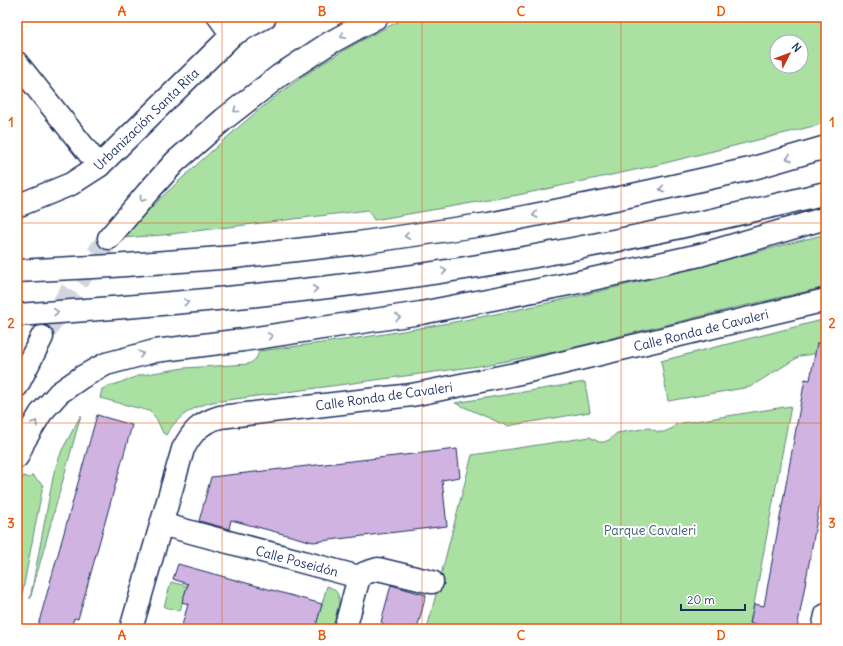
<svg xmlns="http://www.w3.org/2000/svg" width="843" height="646" font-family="Delius,sans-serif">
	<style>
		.green { fill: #abe0a3; stroke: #638880; fill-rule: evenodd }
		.building { fill: #d0b3e1; stroke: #1b2f5e }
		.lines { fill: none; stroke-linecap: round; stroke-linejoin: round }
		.secondary-tunnel { stroke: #d1d5df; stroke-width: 22; stroke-dasharray: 22 11; stroke-linecap: butt }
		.street-casing { stroke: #1b2f5e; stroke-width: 25 }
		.secondary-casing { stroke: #1b2f5e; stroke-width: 25 }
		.street { stroke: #fff; stroke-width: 22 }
		.secondary { stroke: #fff; stroke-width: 22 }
		.oneway { stroke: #8d97ae }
		.grid { fill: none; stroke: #e8590c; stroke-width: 1; stroke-opacity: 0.55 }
		.labels { text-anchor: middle; stroke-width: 4; stroke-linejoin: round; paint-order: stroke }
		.street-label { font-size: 13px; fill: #1b2f5e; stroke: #fff }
		.park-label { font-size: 13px; fill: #3f5b6f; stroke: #fff }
		.neatline { fill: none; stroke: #e8590c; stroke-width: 1.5 }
		.grid-label { font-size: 13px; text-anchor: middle; font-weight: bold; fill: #e8590c }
	</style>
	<rect width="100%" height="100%" fill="#fff"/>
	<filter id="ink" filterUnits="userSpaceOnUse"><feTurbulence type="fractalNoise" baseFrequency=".025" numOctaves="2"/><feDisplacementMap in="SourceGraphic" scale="8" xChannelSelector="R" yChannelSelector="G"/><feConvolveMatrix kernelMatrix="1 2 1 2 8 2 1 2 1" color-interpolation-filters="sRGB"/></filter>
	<g filter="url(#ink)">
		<!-- green -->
		<g class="green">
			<path d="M 408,17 L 826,17 L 826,123 L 649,167 L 518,195 L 374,220 L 368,210 L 163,235 L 121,238 C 147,211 174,185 202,160 C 227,137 253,114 280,93 C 320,63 363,38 408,17 ZM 777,42 L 801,42 L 801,66 L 777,66 Z"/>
			<path d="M 826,234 L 826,254 L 824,256 L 826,259 L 826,287 L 743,306 L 555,352 L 479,366 L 213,402 C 192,407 178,416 166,435 L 163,433 L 156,418 L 149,411 L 100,398 L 102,389 L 141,375 L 184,368 L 248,364 C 255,361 257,358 259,351 C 315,344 371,337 426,327 C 561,304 694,268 826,234 Z"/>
			<polygon points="826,319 826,352 800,356 750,387 668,401 661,361"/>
			<polygon points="585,382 590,412 507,426 455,403"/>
			<polygon points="791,406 754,604 750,629 427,629 472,455 590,437 599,442 604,442 609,440 617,433 649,428 658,432 664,432 673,428 676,424"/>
			<polygon points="81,415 30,599 54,472 62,450"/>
			<polygon points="32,475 43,485 22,595 17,615 17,497 23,476 30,478"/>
			<polygon points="171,582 187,586 180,611 164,607"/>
			<path d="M 327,586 C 348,592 336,614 332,629 L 315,629 Z"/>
		</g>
		<!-- building -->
		<g class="building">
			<polygon points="817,343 826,344 826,470 797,629 781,629 750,623 754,604 764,606 805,379 810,380"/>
			<polygon points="97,415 132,425 82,605 78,619 74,618 71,629 37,629"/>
			<polygon points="457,449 460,477 442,480 447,526 313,542 231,520 229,529 199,521 211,477"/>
			<polygon points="178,564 322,604 315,629 181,629 188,604 182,602 188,584 173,579"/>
			<polygon points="391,585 426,595 417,629 383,629 384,624 381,622"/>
		</g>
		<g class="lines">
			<!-- secondary-tunnel -->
			<polyline class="secondary-tunnel" points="42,337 72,289 109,238"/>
			<defs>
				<g id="street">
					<polyline points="219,17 232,35"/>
					<polyline points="17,63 99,166"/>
					<polyline points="17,206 71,184 99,166 232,35 265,17"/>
					<polyline points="161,524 359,577 365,573 378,569 432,582"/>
					<path d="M 131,629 L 183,449 C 193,431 200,423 220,417 L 412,395 L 520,373 L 826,300"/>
					<polyline points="345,629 359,577"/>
					<polyline points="823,629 826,615"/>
				</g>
				<g id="secondary">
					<polyline points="109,238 147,193 175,162 224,119 279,76 328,44 377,17"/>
					<polyline points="17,271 112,266 234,257 358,243 489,224 615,199 750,169 826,147"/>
					<path d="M 17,315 C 177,304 338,290 496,263 C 607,244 717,220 826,193"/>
					<polyline points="17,386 42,337"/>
					<polyline points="17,457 24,441 41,413 59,393 82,377 106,364 155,351 243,340 421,313 579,282 700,255 826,218"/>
				</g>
			</defs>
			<!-- street casing -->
			<use href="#street" class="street-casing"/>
			<!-- secondary casing -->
			<use href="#secondary" class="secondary-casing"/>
			<!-- street -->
			<use href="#street" class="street"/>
			<!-- secondary -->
			<use href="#secondary" class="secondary"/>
		</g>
		<!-- one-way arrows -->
		<defs><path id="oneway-chevron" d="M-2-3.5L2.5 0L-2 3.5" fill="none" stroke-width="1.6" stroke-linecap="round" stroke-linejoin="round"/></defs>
		<g class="oneway">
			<use href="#oneway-chevron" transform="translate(343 36) rotate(151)"/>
			<use href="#oneway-chevron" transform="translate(236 110) rotate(142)"/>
			<use href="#oneway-chevron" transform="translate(789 158) rotate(164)"/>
			<use href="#oneway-chevron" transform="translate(662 189) rotate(168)"/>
			<use href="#oneway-chevron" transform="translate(142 199) rotate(130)"/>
			<use href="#oneway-chevron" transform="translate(535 215) rotate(169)"/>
			<use href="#oneway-chevron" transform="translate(407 236) rotate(172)"/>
			<use href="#oneway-chevron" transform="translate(444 271) rotate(-9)"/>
			<use href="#oneway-chevron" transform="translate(315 289) rotate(-7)"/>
			<use href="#oneway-chevron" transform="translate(186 302) rotate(-5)"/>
			<use href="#oneway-chevron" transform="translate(56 312) rotate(-4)"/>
			<use href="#oneway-chevron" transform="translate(398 317) rotate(-9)"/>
			<use href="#oneway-chevron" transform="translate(270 336) rotate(-9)"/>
			<use href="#oneway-chevron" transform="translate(141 354) rotate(-15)"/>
			<use href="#oneway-chevron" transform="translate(35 423) rotate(-58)"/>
		</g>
	</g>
	<!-- grid -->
	<path class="grid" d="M 222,17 L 222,629M 422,17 L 422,629M 621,17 L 621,629M 17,223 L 826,223M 17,423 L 826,423"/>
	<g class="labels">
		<!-- street labels -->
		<g class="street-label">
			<text transform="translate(146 119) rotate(-44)" y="5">Urbanización Santa Rita</text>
			<text transform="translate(701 330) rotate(-14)" y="5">Calle Ronda de Cavaleri</text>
			<text transform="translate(384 396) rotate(-8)" y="5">Calle Ronda de Cavaleri</text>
			<text transform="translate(297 561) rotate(15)" y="5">Calle Poseidón</text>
		</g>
		<!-- park labels -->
		<g class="park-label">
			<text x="650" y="535">Parque Cavaleri</text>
		</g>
	</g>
	<!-- margin -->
	<rect width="843" height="646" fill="none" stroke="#fff" stroke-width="44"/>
	<!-- north arrow -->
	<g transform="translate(789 54) rotate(48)"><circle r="19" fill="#ffffff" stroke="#a4acbf"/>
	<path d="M0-3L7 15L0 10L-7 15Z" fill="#c8321e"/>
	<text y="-6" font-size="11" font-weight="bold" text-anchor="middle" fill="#1b2f5e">N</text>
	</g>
	<!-- scale -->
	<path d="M681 604v6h64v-6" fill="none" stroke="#1b2f5e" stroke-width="2"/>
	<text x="687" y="604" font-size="12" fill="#1b2f5e" stroke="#ffffff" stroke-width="3" paint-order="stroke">20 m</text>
	<rect x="22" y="22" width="799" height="602" class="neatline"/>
	<g class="grid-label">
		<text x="122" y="16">A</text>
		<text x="322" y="16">B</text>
		<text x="521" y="16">C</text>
		<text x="721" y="16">D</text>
		<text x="11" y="127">1</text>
		<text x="832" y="127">1</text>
		<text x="11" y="328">2</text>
		<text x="832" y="328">2</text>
		<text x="11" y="528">3</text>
		<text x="832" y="528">3</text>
		<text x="122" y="640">A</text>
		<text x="322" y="640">B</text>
		<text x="521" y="640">C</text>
		<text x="721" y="640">D</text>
	</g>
</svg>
